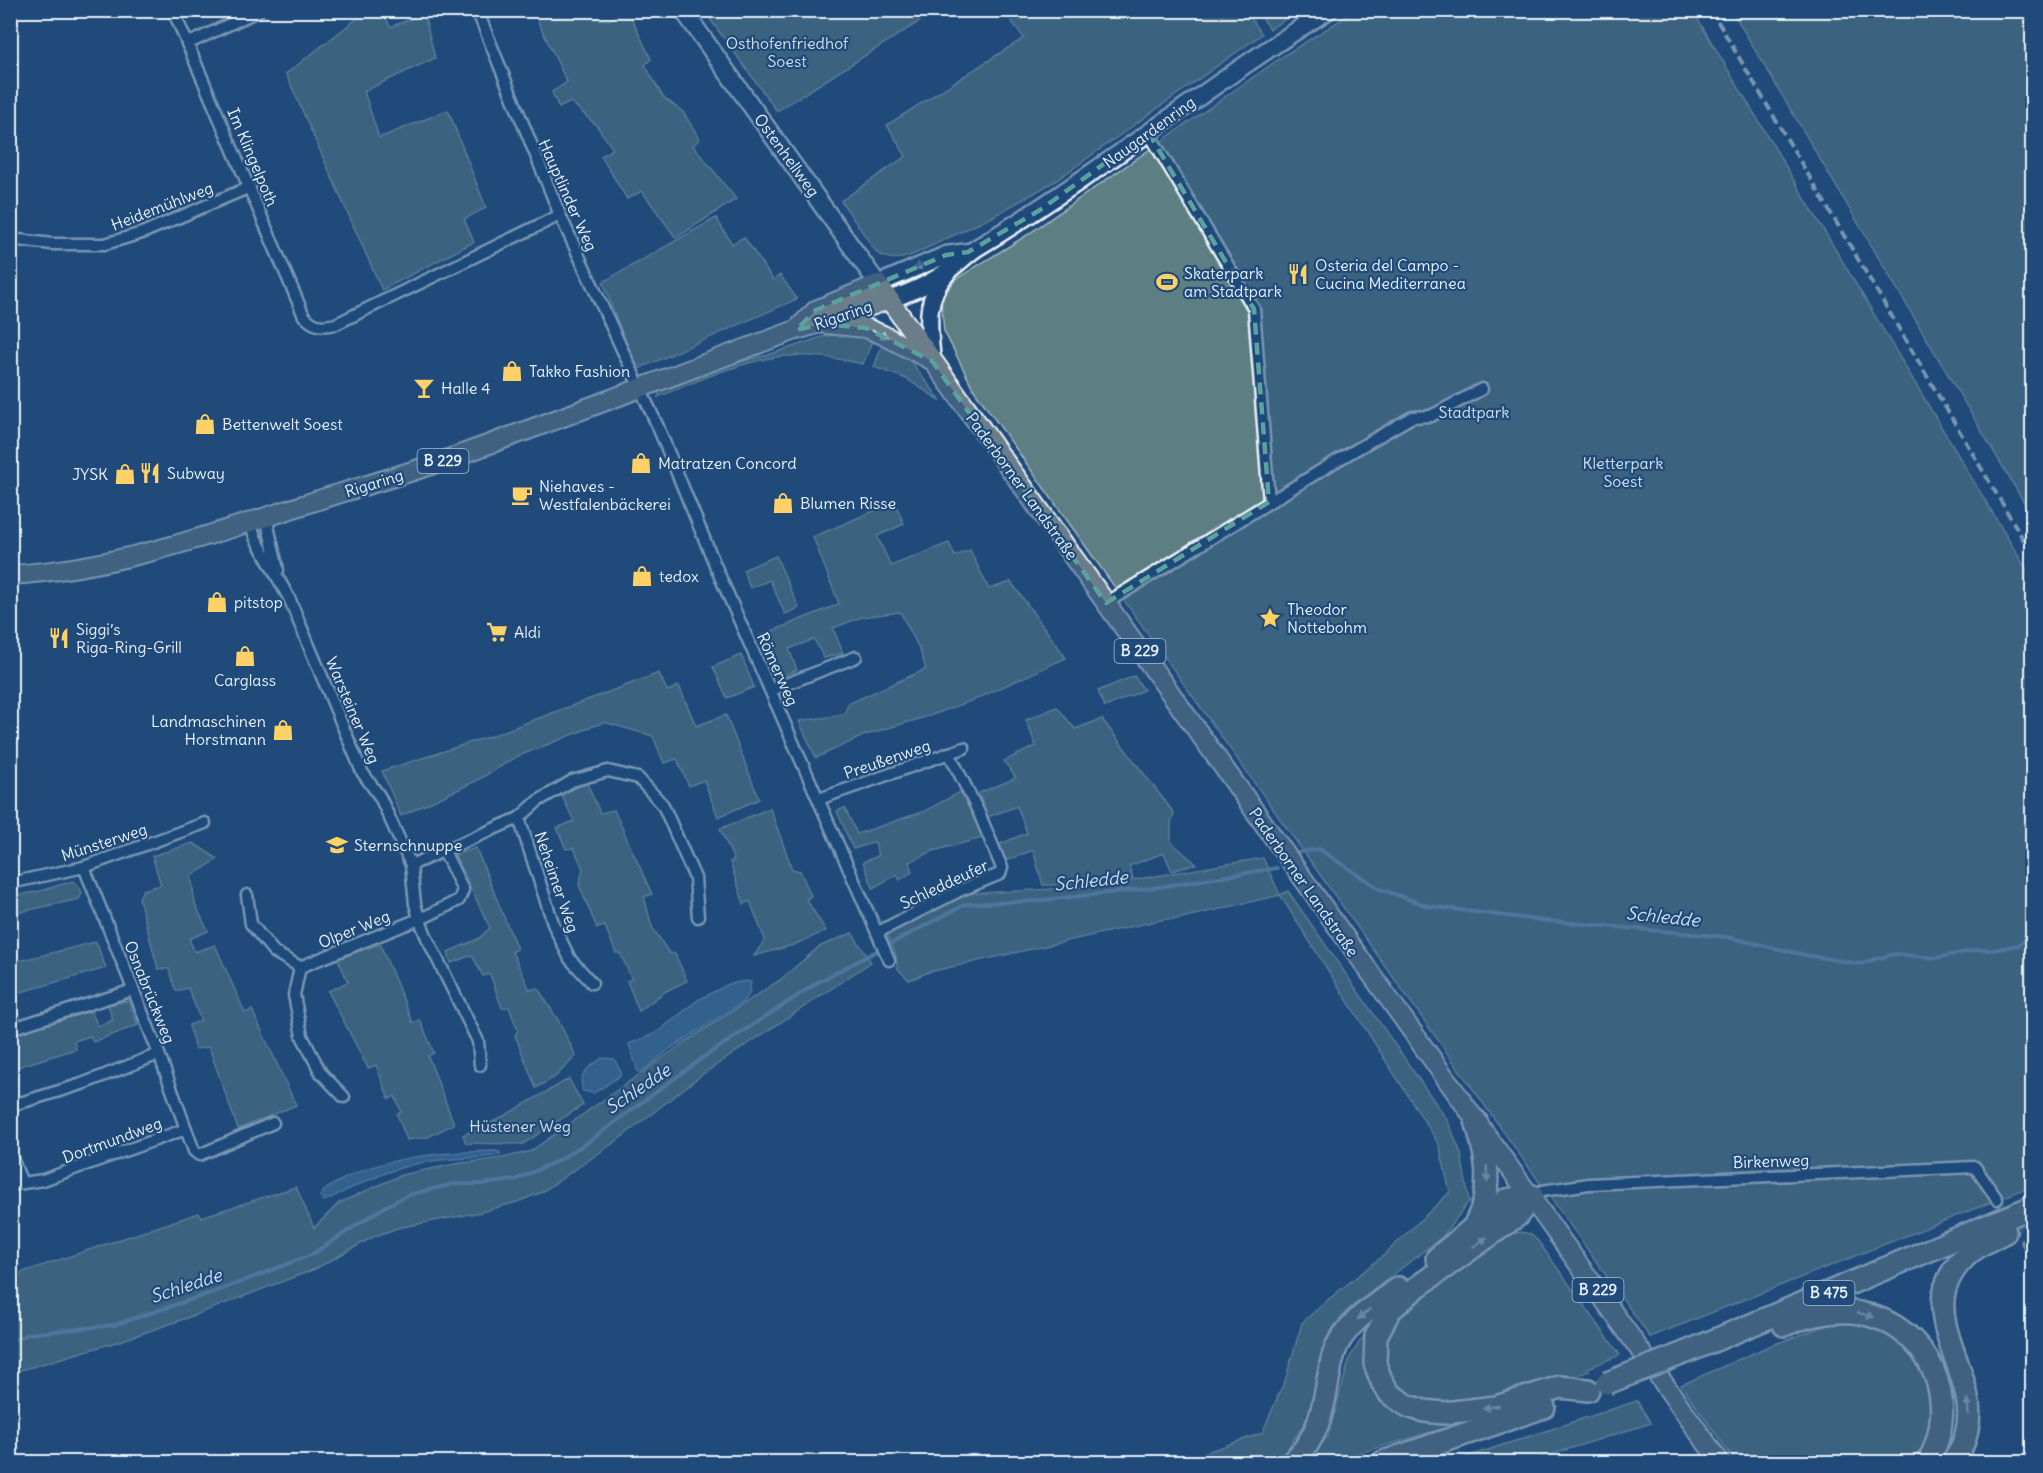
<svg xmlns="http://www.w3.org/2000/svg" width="2043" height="1473" font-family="Delius,sans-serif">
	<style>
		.green { fill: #5d7e83; stroke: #a2b8be; stroke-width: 1.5 }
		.water { fill: #487ba5; stroke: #88aac6; stroke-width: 1.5 }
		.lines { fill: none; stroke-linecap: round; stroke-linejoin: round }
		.stream { stroke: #88aac6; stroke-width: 4 }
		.street-tunnel { stroke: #3d638d; stroke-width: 10; stroke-dasharray: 10 5; stroke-linecap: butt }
		.street-casing { stroke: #e8f1f8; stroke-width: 15 }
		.secondary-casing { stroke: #e8f1f8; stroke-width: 21 }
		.primary-casing { stroke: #e8f1f8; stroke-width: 22 }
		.highway-casing { stroke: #e8f1f8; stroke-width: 26 }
		.street { stroke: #1f4a7a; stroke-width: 10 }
		.secondary { stroke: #1f4a7a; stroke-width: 16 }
		.primary { stroke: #6b7d8b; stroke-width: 18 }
		.highway { stroke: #6b7d8b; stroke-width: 21 }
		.rail { stroke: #e8f1f8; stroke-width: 4; stroke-dasharray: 9 4.5; stroke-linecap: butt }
		.highway-bridge-casing { stroke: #e8f1f8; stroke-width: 26; stroke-linecap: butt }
		.highway-bridge { stroke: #6b7d8b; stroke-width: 21 }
		.oneway { fill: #6f8dac }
		.oneway2 { fill: #c2ced7 }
		.marked { fill: none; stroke: #5ba19e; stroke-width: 4.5; stroke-dasharray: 12 8; stroke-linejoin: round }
		.labels { text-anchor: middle; stroke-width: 4.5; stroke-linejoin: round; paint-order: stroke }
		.shield { fill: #1f4a7a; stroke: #acbfd2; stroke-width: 1.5 }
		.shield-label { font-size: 15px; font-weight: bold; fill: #e8f1f8 }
		.park-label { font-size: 16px; fill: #d3e0e6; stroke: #1f4a7a }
		.street-label { font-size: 16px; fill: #e8f1f8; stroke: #1f4a7a }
		.poi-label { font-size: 16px; fill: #e8f1f8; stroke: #1f4a7a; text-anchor: start }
		.water-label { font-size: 18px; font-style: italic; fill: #d0dfec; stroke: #1f4a7a }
	</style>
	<rect width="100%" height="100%" fill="#1f4a7a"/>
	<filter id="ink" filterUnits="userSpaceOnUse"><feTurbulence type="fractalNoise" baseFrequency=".0167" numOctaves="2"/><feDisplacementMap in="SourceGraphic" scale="12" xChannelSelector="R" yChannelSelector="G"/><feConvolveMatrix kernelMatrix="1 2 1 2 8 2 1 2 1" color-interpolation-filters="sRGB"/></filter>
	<g filter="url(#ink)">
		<!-- green -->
		<g class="green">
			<polygon points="368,10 384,11 390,27 424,14 435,58 364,91 379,138 448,110 486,208 464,219 474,242 382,290 286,74"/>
			<polygon points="533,11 553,11 556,15 562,11 581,11 588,18 609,20 628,11 651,59 645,65 663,97 683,112 700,139 693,145 736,199 676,238 642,191 627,199 601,156 613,149 597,126 571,102 559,108 552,92 567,82"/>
			<polygon points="704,11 936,11 777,111"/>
			<path d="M 1004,11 L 1246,11 L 1262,34 L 1055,181 L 992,217 L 912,255 C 899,260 889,260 877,253 L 841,201 L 906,156 L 887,125 L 1024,38 Z"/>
			<polygon points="1257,11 1298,11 1270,29"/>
			<polygon points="1355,11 1693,11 2032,579 2032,1186 1650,1337 974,390 944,331 941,299 956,279 1024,237 1285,55"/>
			<polygon points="1732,11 2032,11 2032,516"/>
			<polygon points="716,218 732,244 744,237 773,280 780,275 797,299 638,369 625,342 603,282"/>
			<path d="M 852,332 L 874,336 L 863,364 C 837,358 811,354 785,356 C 743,360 697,381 658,397 L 660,390 L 727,365 L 768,355 L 822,337 Z"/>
			<polygon points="884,340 905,354 941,401 907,379 874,367"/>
			<polygon points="895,502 904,524 877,536 891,566 949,543 955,556 970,550 989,589 1011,582 1066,658 976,699 932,715 865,735 816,758 799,721 829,717 845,713 848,704 926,669 919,648 900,612 862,617 833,628 843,653 824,658 814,639 789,649 797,670 778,678 760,636 839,604 813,537"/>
			<polygon points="776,556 799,608 785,614 770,580 750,588 743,570"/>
			<polygon points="741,655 754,687 727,698 713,667"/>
			<polygon points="659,673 667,691 679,686 696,726 726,715 759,799 718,817 704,780 689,786 677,759 664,763 653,736 604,722 516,757 476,781 401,816 382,771 494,735"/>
			<polygon points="1134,676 1144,690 1105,707 1098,691"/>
			<polygon points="1057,707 1075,729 1102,719 1174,813 1171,823 1171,842 1196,864 1172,871 1164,853 1129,866 1133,878 1087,884 1043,885 1033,850 1005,861 1000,844 1027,833 1017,806 988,817 979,793 1016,778 1004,761 1036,746 1026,720"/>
			<polygon points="587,783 600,813 614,810 652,894 644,897 652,927 669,953 675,954 687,981 666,991 639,1011 627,981 632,979 620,953 616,953 605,926 597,928 579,885 583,869 574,848 566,849 557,828 574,821 561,794"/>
			<polygon points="964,790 986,837 933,851 909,862 912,872 900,880 897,874 873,888 863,862 878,856 875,842 853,849 837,811 845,808 857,834 925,811"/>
			<polygon points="770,808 792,869 800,871 811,896 806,899 826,931 793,945 754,956 765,940 750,901 744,904 730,862 734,860 720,829"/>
			<polygon points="193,843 218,859 191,876 195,904 208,931 189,939 195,952 215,945 245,1013 252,1010 296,1105 238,1129 209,1047 195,1049 189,1025 201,1021 188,988 176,991 169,969 158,969 139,898 143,890 161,885 152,856"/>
			<polygon points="476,848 517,949 512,952 530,990 538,988 558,1020 576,1056 555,1077 536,1088 515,1035 518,1031 509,1007 502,1008 490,974 483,976 472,955 451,963 448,952 478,939 490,928 455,855"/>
			<polygon points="1263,858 1280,895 1288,891 1448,1121 1461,1154 1469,1201 1443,1236 1345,1312 1324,1348 1308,1418 1285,1452 1270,1462 1178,1462 1262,1433 1286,1378 1302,1323 1329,1299 1384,1255 1450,1192 1439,1144 1280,895 1177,919 1165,919 929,972 909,980 898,969 895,952 887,934 963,894 1090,887"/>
			<polygon points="73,881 78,885 82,893 79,899 11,914 11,897 40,891"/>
			<polygon points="852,933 871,962 700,1076 618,1140 542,1192 517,1202 481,1212 397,1228 373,1237 315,1269 187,1318 120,1341 11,1373 11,1276 199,1213 201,1217 296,1187 314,1228 339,1203 402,1175 455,1164 503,1158 531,1151 688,1040 780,980 819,947"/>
			<polygon points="96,942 106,968 11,995 11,963"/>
			<polygon points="380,944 413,1023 420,1020 434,1053 428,1056 454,1124 428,1137 407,1140 397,1114 401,1112 395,1096 389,1099 376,1065 368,1068 328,991 348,982 338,959"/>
			<polygon points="128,1001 138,1025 93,1042 90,1036 74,1041 76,1049 11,1069 11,1035 91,1011 98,1026 113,1020 108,1005"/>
			<polygon points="569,1079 583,1105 523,1144 466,1143 463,1135 497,1120"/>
			<polygon points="1520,1232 1530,1234 1538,1241 1620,1355 1588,1368 1589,1371 1525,1394 1444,1407 1405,1398 1383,1371 1383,1335 1403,1306 1508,1235"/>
			<polygon points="1837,1322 1864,1325 1891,1335 1916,1357 1929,1382 1934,1411 1928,1441 1909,1462 1736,1462 1681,1385 1769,1346"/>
			<polygon points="1372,1323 1365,1361 1374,1391 1394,1409 1427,1422 1472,1420 1329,1462 1304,1462 1328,1436 1350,1357"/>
			<polygon points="1637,1401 1651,1423 1527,1462 1451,1462"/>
		</g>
		<!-- water -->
		<g class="water">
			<polygon points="747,981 751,982 749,994 743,1002 671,1048 643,1071 638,1072 629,1044 656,1033 698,1000 729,984"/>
			<path d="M 602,1058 L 614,1059 L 621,1072 L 620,1076 L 594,1093 L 583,1091 C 577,1073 588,1068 602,1058 Z"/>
			<path d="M 496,1151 L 500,1152 L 500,1155 C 470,1160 440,1157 411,1165 C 380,1173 352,1188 324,1201 L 320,1196 C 324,1189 331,1186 338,1182 C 382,1156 446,1152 496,1151 Z"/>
		</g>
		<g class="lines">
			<!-- stream -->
			<g class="stream">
				<polyline points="1300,852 1319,849 1380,889 1428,906 1538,920 1727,937 1805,955 1860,964 1875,959 1896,954 1935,958 1977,950 1994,950 2018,945 2032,936"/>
				<polyline points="10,1342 28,1334 114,1325 220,1290 311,1255 386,1206 408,1195 453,1184 482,1184 515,1180 557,1161 588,1142 701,1059 820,981 966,904 1036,901 1152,888 1277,868"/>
			</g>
			<!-- street-tunnel -->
			<polyline class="street-tunnel" points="1997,1199 2028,1242"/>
			<defs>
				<g id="street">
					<path d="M 173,10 L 304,316 C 315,327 321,327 336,324 L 560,215"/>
					<polyline points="477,10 560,215 658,427 718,572 889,960"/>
					<polyline points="10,11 13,10"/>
					<polyline points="187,44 260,10"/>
					<polyline points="1148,132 1254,309 1269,502"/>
					<polyline points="10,239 52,244 105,244 142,233 250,187"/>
					<polyline points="266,517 278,570"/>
					<polyline points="250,523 256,539 289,598 362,772 380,797 411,865 415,904 419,918 427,938 478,1041 480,1065"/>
					<polyline points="1106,603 1333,463 1412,417 1431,416 1482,389"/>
					<polyline points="771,690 856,657"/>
					<polyline points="819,799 964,748"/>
					<polyline points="519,818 554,926 570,959 592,983"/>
					<polyline points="411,865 519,818 538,801 572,781 608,771 638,778 663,805 695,878 698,917"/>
					<polyline points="84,867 159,1054 186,1129"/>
					<polyline points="10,883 84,867 205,823"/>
					<polyline points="247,895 251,924 274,952 300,967 429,915 459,900 463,890 444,851"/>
					<polyline points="878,932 961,890 1000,874 1002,868 979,813 949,753"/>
					<polyline points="300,967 294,995 302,1036 321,1073 344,1097"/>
					<polyline points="10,1029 133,990"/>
					<polyline points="10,1106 82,1084 159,1054"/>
					<polyline points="10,1153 22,1183"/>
					<polyline points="10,1185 43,1180 186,1129 194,1151 199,1155 273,1123"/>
					<polyline points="1532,1196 1542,1191 1589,1184 1975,1167 1997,1199"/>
					<polyline points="2028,1242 2032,1249"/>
				</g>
				<g id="secondary">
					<polyline points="683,10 878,284 946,255 968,252"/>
					<path d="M 890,300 C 910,292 933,283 950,269 C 960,262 968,253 978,247 C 1099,174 1209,84 1329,10"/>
					<path d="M 932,361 C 929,327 923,300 947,273"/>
				</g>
				<g id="primary">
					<polyline points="825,324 866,328 883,335 931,360"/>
					<polyline points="796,330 816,310 878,284 1720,1462"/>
					<path d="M 10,575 C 111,569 205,537 300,506 C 345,491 390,479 434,464 C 556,421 675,374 796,330 C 828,322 858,309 890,300"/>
				</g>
				<g id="highway">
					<polyline points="1532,1196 1517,1216 1417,1287 1390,1310 1376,1336 1375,1364 1382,1382 1390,1394 1408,1406 1424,1411 1444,1413 1496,1407 1560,1387 1588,1390"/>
					<path d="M 1475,1224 C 1494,1190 1487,1157 1476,1121"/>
					<polyline points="1437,1258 1506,1200 1532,1196"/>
					<path d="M 1784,1325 C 1807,1316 1834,1309 1860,1313 C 1930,1326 1962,1402 1928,1462"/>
					<polyline points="1689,1351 2032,1207"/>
					<path d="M 1292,1462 C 1317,1440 1323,1411 1328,1380 C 1331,1366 1332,1352 1340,1340 C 1354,1318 1377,1304 1398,1288"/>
					<polyline points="1383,1462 1544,1407"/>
					<path d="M 1953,1462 C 1966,1444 1972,1420 1967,1397 C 1958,1348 1918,1301 1966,1256 C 1977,1245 1992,1239 2005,1232"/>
				</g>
			</defs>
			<!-- street casing -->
			<use href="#street" class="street-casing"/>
			<!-- secondary casing -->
			<use href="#secondary" class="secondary-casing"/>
			<!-- primary casing -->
			<use href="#primary" class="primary-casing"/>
			<!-- highway casing -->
			<use href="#highway" class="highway-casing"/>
			<!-- street -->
			<use href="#street" class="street"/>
			<!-- secondary -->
			<use href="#secondary" class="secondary"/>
			<!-- primary -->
			<use href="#primary" class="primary"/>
			<!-- highway -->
			<use href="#highway" class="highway"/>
			<!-- rail -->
			<polyline class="rail" points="1711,10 2032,554"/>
			<defs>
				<polyline id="highway-bridge" points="1607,1383 1689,1351"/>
			</defs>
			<!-- highway-bridge casing -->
			<use href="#highway-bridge" class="highway-bridge-casing"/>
			<!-- highway-bridge -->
			<use href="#highway-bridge" class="highway-bridge"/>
		</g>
		<!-- one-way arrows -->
		<defs><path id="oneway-solid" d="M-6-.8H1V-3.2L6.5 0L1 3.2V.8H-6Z" transform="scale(1.5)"/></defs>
		<use class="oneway" href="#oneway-solid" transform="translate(922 265) rotate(157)"/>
		<g class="oneway2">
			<use href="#oneway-solid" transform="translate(880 334) rotate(24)"/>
			<use href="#oneway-solid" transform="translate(1487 1174) rotate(88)"/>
			<use href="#oneway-solid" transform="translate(1480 1242) rotate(-35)"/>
			<use href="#oneway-solid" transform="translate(1364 1314) rotate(140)"/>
			<use href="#oneway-solid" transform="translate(1866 1315) rotate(15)"/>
			<use href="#oneway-solid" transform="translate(1491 1407) rotate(171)"/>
			<use href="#oneway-solid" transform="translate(1968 1407) rotate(-93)"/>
		</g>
	</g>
	<!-- marked area -->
	<path d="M0 0H2043V1473H0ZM 1148,132 L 1254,309 L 1269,502 L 1106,603 L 932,361 L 866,328 L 823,324 L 796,330 L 816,310 L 946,255 L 968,252 L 1040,210 Z" fill="#1f4a7a" fill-opacity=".55" fill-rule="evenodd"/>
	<path class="marked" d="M 1148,132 L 1254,309 L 1269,502 L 1106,603 L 932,361 L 866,328 L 823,324 L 796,330 L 816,310 L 946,255 L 968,252 L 1040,210 Z"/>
	<!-- icons -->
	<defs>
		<symbol id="restaurant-bare" viewBox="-9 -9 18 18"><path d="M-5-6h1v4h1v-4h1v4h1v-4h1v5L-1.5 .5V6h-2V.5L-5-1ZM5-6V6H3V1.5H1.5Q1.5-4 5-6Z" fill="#ffd166" stroke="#1f4a7a" stroke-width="2.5" paint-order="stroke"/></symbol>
		<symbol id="stadium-bare" viewBox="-9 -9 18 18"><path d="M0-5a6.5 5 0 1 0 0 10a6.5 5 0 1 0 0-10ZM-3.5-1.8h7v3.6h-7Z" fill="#ffd166" stroke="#1f4a7a" stroke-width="2.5" paint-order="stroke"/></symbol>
		<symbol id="shop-bare" viewBox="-9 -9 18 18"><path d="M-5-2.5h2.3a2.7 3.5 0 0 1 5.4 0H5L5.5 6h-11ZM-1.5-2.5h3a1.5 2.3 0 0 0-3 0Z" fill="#ffd166" stroke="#1f4a7a" stroke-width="2.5" paint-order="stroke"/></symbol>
		<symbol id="bar-bare" viewBox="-9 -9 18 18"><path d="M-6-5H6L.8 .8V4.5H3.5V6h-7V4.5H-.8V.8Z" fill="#ffd166" stroke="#1f4a7a" stroke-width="2.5" paint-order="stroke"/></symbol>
		<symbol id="cafe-bare" viewBox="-9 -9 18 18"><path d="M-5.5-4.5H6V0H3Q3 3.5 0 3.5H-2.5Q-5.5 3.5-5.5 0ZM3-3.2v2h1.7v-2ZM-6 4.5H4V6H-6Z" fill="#ffd166" stroke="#1f4a7a" stroke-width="2.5" paint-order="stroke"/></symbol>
		<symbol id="sight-bare" viewBox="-9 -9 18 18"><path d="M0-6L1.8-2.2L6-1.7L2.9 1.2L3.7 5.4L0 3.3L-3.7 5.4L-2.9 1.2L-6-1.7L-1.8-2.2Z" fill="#ffd166" stroke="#1f4a7a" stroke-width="2.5" paint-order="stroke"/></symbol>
		<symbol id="supermarket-bare" viewBox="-9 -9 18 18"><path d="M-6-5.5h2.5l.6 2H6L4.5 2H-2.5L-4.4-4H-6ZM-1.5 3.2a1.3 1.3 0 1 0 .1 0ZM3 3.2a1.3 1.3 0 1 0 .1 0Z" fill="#ffd166" stroke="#1f4a7a" stroke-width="2.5" paint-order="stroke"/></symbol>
		<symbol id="school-bare" viewBox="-9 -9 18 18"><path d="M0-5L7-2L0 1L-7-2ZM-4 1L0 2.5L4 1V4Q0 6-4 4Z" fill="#ffd166" stroke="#1f4a7a" stroke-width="2.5" paint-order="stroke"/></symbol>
	</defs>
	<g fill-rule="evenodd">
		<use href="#restaurant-bare" x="1283" y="259" width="30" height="30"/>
		<use href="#stadium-bare" x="1152" y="267" width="30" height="30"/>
		<use href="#shop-bare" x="497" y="356" width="30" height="30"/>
		<use href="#bar-bare" x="409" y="373" width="30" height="30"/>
		<use href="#shop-bare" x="190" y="409" width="30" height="30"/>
		<use href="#shop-bare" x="626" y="448" width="30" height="30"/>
		<use href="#restaurant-bare" x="135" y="458" width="30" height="30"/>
		<use href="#shop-bare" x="110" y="459" width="30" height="30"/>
		<use href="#cafe-bare" x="507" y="480" width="30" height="30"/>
		<use href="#shop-bare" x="768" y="488" width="30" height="30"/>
		<use href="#shop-bare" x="627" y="561" width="30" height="30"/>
		<use href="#shop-bare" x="202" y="587" width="30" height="30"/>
		<use href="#sight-bare" x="1255" y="603" width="30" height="30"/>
		<use href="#supermarket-bare" x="482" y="617" width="30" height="30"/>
		<use href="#restaurant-bare" x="44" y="623" width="30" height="30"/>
		<use href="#shop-bare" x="230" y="641" width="30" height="30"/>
		<use href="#shop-bare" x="268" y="715" width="30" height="30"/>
		<use href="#school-bare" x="322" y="830" width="30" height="30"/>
	</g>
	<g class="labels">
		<!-- shield labels -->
		<g class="shield">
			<rect x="417.5" y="449" width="51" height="24" rx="4.5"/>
			<rect x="1114.5" y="639" width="51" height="24" rx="4.5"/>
			<rect x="1572.5" y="1278" width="51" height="24" rx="4.5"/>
			<rect x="1803.5" y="1281" width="51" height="24" rx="4.5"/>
		</g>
		<g class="shield-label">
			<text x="443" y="466">B 229</text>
			<text x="1140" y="656">B 229</text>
			<text x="1598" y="1295">B 229</text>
			<text x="1829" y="1298">B 475</text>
		</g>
		<!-- park labels -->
		<g class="park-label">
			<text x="787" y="49">Osthofenfriedhof<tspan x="787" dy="18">Soest</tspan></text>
			<text x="1474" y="418">Stadtpark</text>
			<text x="1623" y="469">Kletterpark<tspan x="1623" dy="18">Soest</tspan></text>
			<text x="520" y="1132">Hüstener Weg</text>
		</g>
		<!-- street labels -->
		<g class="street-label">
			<text transform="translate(1149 132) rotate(-36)" y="6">Naugardenring</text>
			<text transform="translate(787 155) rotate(54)" y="6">Ostenhellweg</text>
			<text transform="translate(253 157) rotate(67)" y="6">Im Klingelpoth</text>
			<text transform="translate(568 195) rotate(66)" y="6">Hauptlinder Weg</text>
			<text transform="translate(162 206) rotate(-21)" y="6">Heidemühlweg</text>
			<text transform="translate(843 315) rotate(-19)" y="6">Rigaring</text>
			<text transform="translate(374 483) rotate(-17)" y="6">Rigaring</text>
			<text transform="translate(1022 486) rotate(54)" y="6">Paderborner Landstraße</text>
			<text transform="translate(778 669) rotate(66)" y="6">Römerweg</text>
			<text transform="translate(353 710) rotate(67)" y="6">Warsteiner Weg</text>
			<text transform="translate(887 759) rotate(-19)" y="6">Preußenweg</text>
			<text transform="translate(104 842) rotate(-18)" y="6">Münsterweg</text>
			<text transform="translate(557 882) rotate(71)" y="6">Neheimer Weg</text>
			<text transform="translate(1304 882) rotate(55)" y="6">Paderborner Landstraße</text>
			<text transform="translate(944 884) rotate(-25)" y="6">Schleddeufer</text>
			<text transform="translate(354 929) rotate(-22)" y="6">Olper Weg</text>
			<text transform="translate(150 992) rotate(68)" y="6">Osnabrückweg</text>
			<text transform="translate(112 1140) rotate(-20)" y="6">Dortmundweg</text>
			<text transform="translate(1771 1161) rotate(-2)" y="6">Birkenweg</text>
		</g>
		<!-- poi labels -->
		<g class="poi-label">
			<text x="1315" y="271">Osteria del Campo -<tspan x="1315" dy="18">Cucina Mediterranea</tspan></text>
			<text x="1184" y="279">Skaterpark<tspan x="1184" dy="18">am Stadtpark</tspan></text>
			<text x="529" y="377">Takko Fashion</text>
			<text x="441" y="394">Halle 4</text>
			<text x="222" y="430">Bettenwelt Soest</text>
			<text x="658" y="469">Matratzen Concord</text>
			<text x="167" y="479">Subway</text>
			<text x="108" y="480" text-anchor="end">JYSK</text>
			<text x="539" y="492">Niehaves -<tspan x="539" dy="18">Westfalenbäckerei</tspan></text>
			<text x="800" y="509">Blumen Risse</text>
			<text x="659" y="582">tedox</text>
			<text x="234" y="608">pitstop</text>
			<text x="1287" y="615">Theodor<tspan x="1287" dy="18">Nottebohm</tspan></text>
			<text x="76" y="635">Siggi’s<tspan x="76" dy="18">Riga-Ring-Grill</tspan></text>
			<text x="514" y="638">Aldi</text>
			<text x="245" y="686" text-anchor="middle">Carglass</text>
			<text x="266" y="727" text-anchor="end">Landmaschinen<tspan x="266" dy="18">Horstmann</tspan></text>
			<text x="354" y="851">Sternschnuppe</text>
		</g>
		<!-- water labels -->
		<g class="water-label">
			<text transform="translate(1091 881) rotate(-6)" y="6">Schledde</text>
			<text transform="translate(1663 917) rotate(6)" y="6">Schledde</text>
			<text transform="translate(638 1089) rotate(-34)" y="6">Schledde</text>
			<text transform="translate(186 1286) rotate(-18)" y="6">Schledde</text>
		</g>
	</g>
	<!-- margin -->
	<rect width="2043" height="1473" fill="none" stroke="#1f4a7a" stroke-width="36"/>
	<rect x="18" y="18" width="2007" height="1437" fill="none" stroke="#e8f1f8" stroke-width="2" filter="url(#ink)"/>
</svg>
